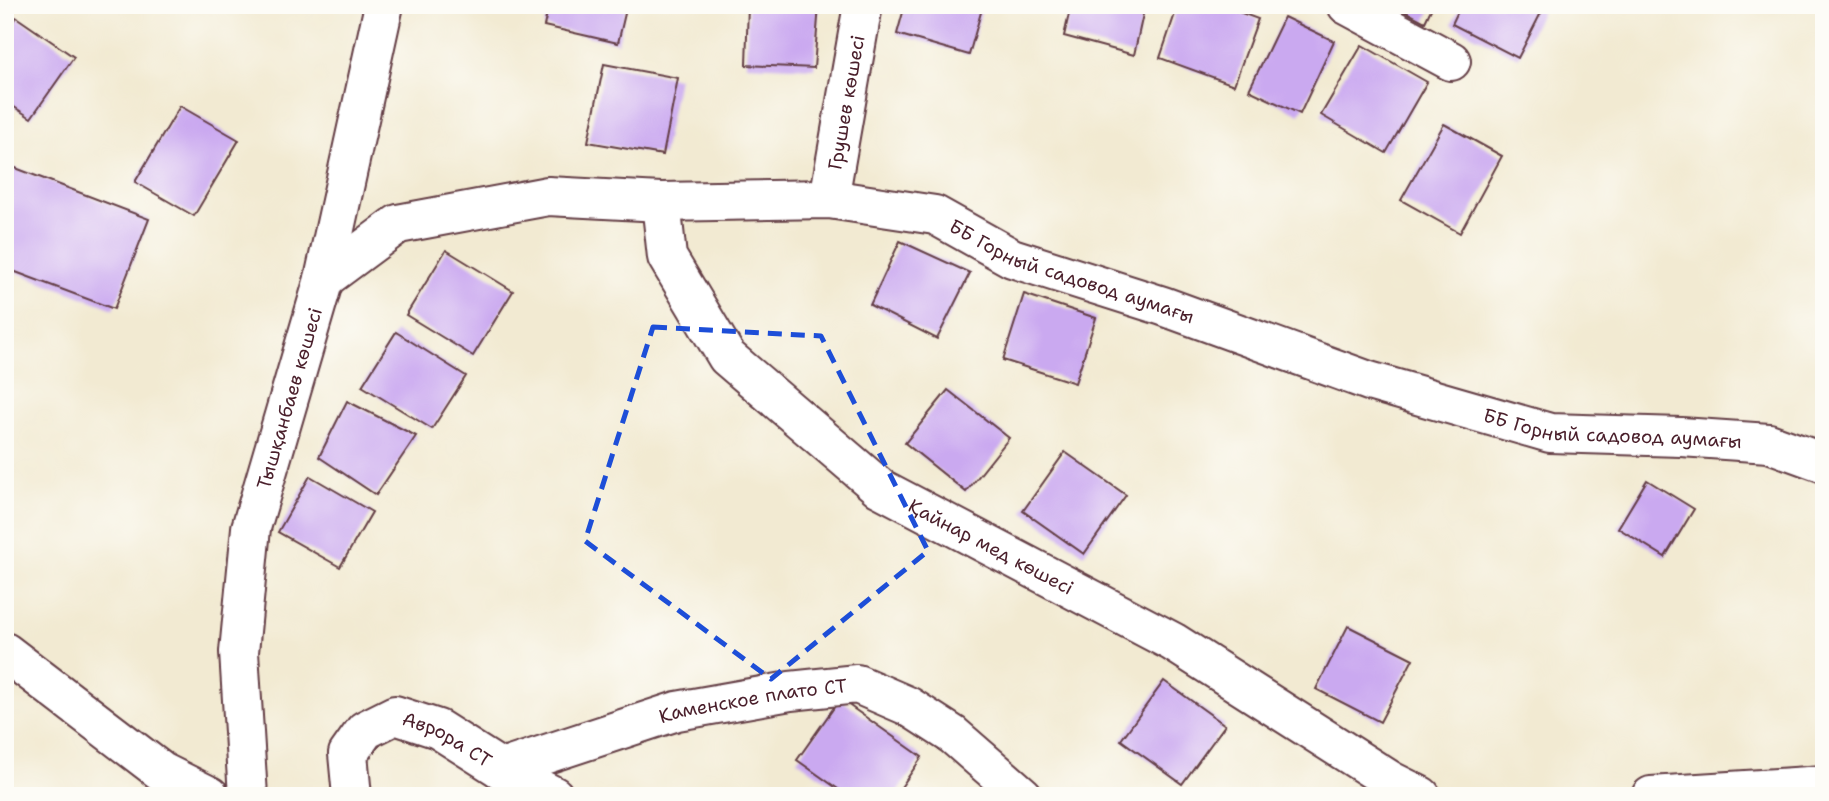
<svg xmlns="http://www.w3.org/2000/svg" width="1829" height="801" font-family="'Shantell Sans',sans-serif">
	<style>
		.building { fill: #caa9f0 }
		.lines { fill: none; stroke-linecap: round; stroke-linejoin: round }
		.minor-casing { stroke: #633d44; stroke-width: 42 }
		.minor { stroke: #fff; stroke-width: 38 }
		.marked { fill: none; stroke: #1d4ed8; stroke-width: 5; stroke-dasharray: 14 9; stroke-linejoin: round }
		.labels { text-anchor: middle; stroke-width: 5; stroke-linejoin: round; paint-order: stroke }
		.street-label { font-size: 19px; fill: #4a1f2b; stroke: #fdfcf7 }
	</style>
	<rect width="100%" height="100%" fill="#fdfcf7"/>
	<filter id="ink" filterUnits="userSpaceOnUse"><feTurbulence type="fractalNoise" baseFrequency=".0143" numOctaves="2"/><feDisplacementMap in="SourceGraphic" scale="14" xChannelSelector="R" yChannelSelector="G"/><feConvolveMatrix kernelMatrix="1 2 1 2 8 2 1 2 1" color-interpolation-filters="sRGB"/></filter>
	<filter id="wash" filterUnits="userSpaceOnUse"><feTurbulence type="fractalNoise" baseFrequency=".00686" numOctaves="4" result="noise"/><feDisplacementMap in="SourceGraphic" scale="28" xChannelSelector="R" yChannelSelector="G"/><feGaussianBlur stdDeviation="1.57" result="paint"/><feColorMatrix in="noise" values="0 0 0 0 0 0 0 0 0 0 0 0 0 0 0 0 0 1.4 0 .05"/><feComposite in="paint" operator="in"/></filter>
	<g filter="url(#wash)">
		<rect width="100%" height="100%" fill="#f2ead2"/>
		<g id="blocks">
			<!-- building -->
			<g class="building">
				<polygon points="549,5 627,5 618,43 544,26"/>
				<polygon points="748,5 819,5 814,68 746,65"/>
				<polygon points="905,5 983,5 969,55 897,34"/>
				<polygon points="1071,5 1145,5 1134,55 1064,36"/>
				<polygon points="1178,5 1220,5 1258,19 1234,85 1160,58"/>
				<polygon points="1393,5 1433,5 1425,22"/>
				<polygon points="1461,5 1545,5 1518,58 1452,24"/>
				<polygon points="16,17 74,57 31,118 5,101 5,32"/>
				<polygon points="1284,17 1334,41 1300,114 1249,90"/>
				<polygon points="1362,45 1427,82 1386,153 1321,115"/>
				<polygon points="604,64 678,78 663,155 588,142"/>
				<polygon points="180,106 239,140 194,216 135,182"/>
				<polygon points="1444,124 1502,156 1460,233 1401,200"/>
				<polygon points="5,164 149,219 114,309 5,268"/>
				<polygon points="900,241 970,273 937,339 870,305"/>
				<polygon points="446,250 513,291 473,356 406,315"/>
				<polygon points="1024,294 1096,318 1075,383 1003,360"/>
				<polygon points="396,332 466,376 432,429 362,386"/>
				<polygon points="948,390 1009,438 966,492 905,443"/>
				<polygon points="347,401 416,436 376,495 319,457"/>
				<polygon points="1065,452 1126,495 1084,554 1023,511"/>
				<polygon points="310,476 372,512 340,567 278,532"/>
				<polygon points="1647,480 1694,509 1665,557 1618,528"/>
				<polygon points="1348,626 1413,659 1380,722 1316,689"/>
				<polygon points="1164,681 1225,725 1182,784 1121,740"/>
				<polygon points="840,699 922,757 895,796 848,796 797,760"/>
			</g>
		</g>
	</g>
	<g filter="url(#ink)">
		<use href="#blocks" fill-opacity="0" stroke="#633d44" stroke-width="2"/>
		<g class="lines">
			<defs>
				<g id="minor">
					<polyline points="1347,5 1451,61"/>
					<path id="s1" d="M 829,199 L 863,5"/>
					<path id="s2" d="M 661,202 L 667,257 L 727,357 L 880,488 L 1173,642 L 1391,781 L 1421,796"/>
					<path id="s3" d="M 324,279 L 398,224 L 548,196 L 661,202 L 829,199 L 935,215 L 1012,258 L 1163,306 L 1369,381 L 1550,433 L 1681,437 L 1769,443 L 1824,463"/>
					<polyline points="5,652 162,772 210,796"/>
					<path id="s4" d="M 501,769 L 677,711 L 790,691 L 857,684 L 908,706 L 953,735 L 1023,796"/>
					<path id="s5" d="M 248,796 L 239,652 L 251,528 L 324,279 L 384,5"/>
					<path id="s6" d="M 352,796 L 348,754 L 365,730 L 395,715 L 438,729 L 501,769 L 554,796"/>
					<polyline points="1651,796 1824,785"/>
				</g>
			</defs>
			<!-- minor casing -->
			<use href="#minor" class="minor-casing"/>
			<!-- minor -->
			<use href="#minor" class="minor"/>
		</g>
	</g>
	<!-- marked area -->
	<path class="marked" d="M 653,327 L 821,336 L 928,551 L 771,679 L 585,541 Z"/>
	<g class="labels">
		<!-- street labels -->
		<g class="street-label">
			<text dy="7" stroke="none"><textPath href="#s1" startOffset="98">Грушев көшесі</textPath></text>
			<text dy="7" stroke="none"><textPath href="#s3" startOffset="782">ББ Горный садовод аумағы</textPath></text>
			<text dy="7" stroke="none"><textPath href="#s5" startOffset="404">Тышқанбаев көшесі</textPath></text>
			<text dy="7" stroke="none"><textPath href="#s3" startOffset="1349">ББ Горный садовод аумағы</textPath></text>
			<text dy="7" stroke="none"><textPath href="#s2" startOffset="499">Қайнар мед көшесі</textPath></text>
			<text dy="7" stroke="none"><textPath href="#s4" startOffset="262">Каменское плато СТ</textPath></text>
			<text dy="7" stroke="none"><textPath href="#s6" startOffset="163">Аврора СТ</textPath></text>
		</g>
	</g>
	<!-- margin -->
	<rect width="1829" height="801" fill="none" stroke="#fdfcf7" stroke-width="28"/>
</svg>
